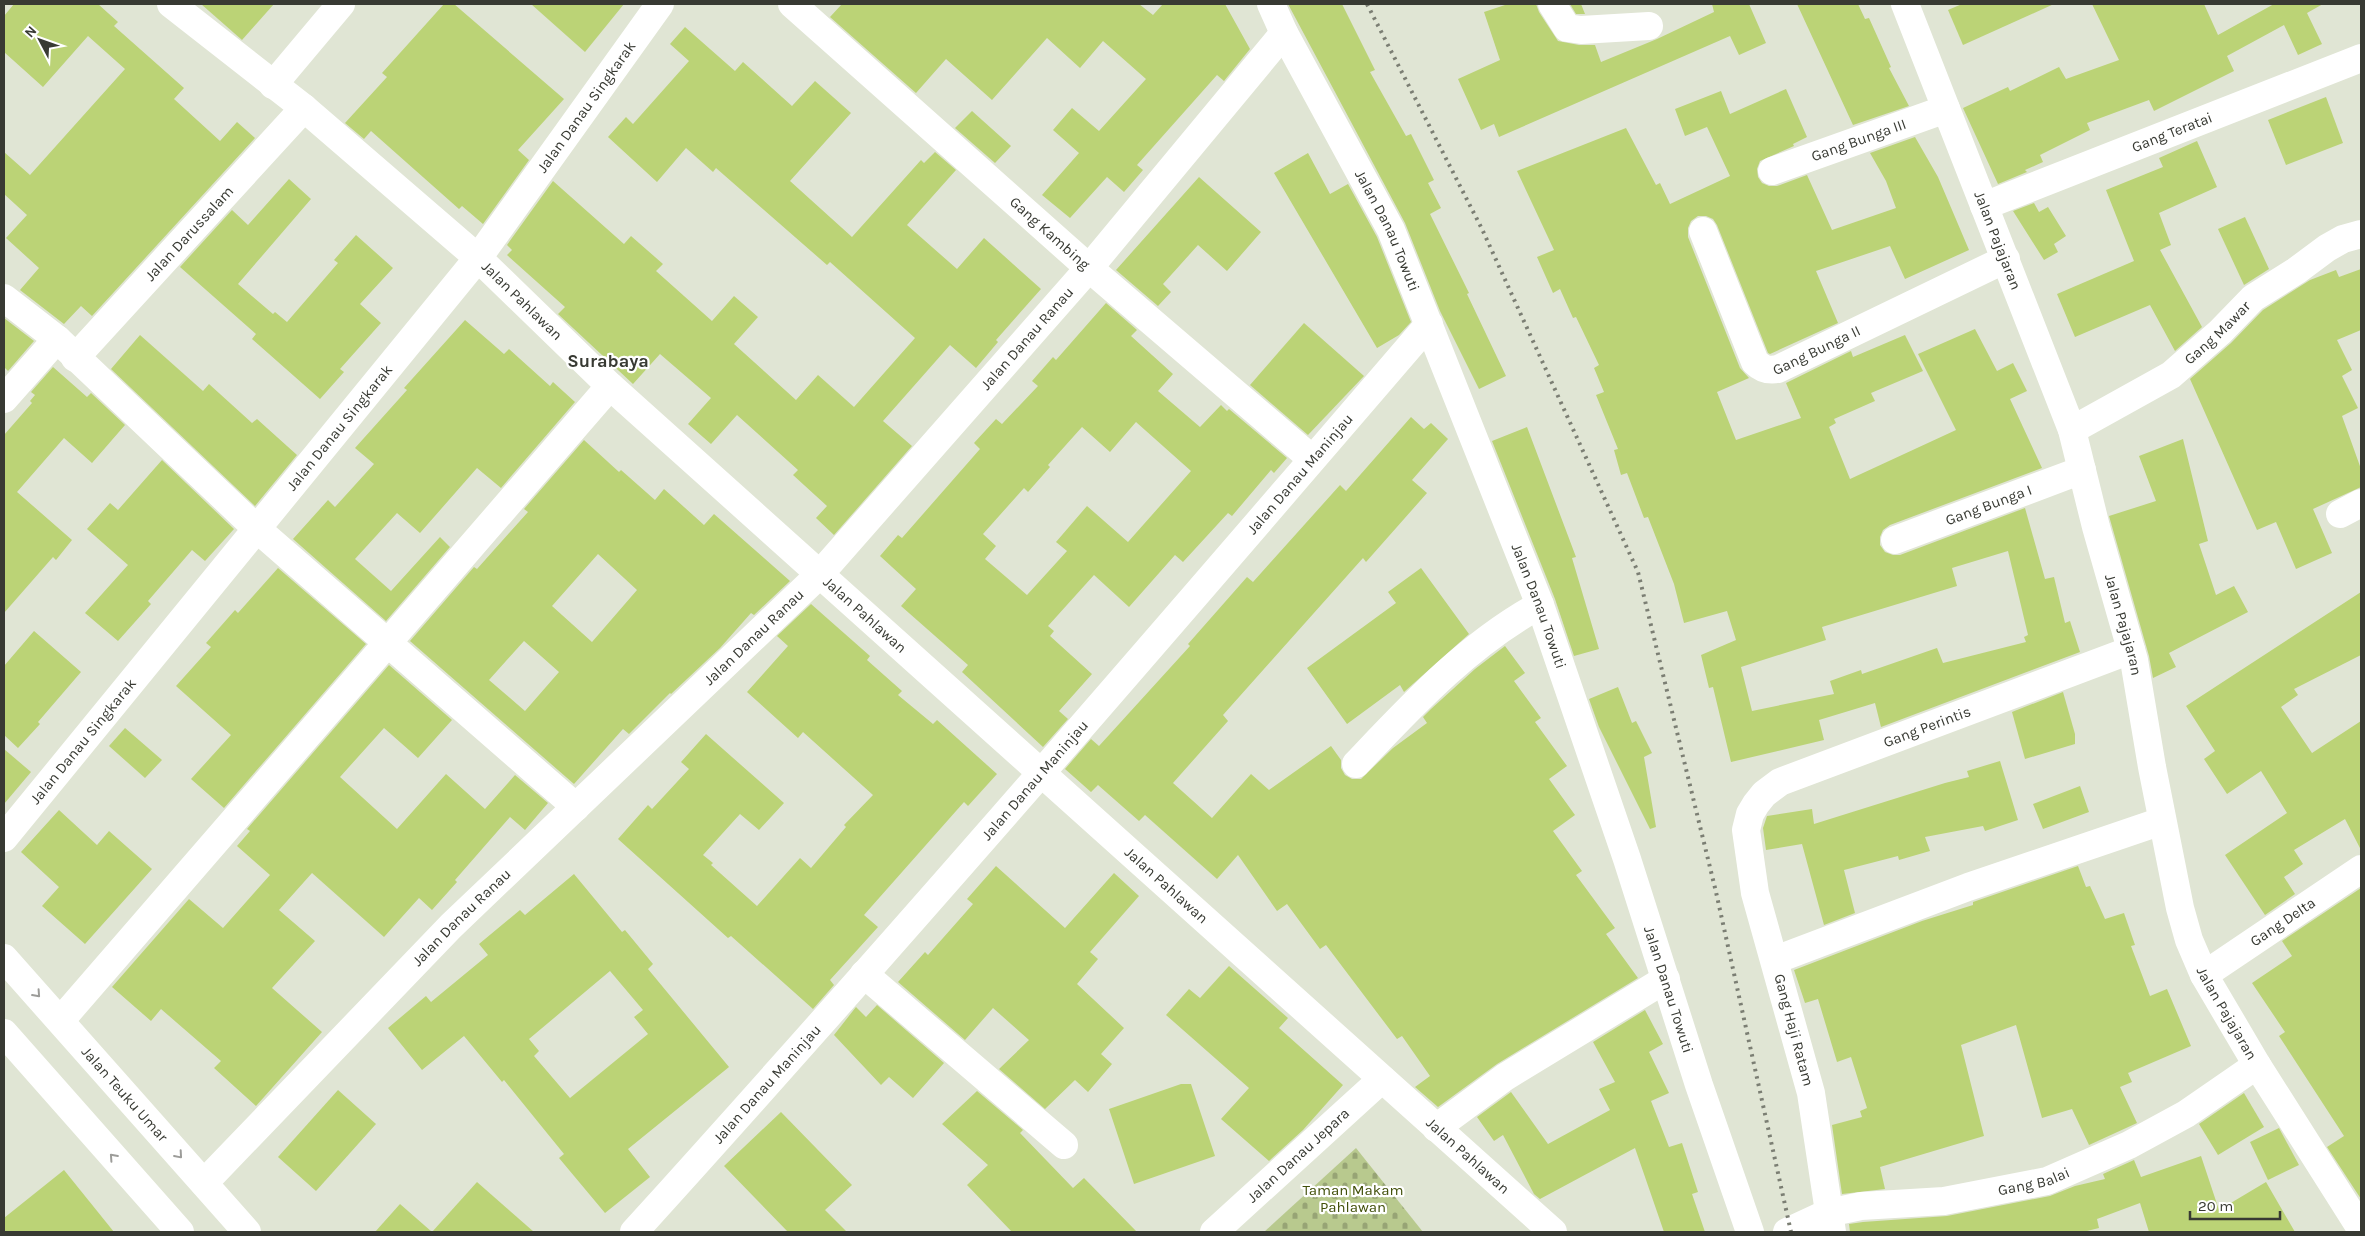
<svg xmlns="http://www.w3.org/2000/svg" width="2365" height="1236" font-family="Karla,sans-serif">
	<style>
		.cemetery { fill: url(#cemetery-stones) }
		.building { fill: #bbd376; fill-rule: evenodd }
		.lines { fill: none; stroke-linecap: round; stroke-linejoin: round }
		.street { stroke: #fff; stroke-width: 28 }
		.secondary { stroke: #fff; stroke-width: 28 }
		.highway { stroke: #fff; stroke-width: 28 }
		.rail { stroke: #7b7e73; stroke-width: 4; stroke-dasharray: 2.5 5; stroke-linecap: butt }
		.oneway { stroke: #9c9c99 }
		.labels { text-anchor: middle; stroke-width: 4.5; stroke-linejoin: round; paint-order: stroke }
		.street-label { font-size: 15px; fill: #383a33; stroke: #fff }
		.park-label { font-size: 15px; fill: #414f09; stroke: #fff }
		.quarter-label { font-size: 18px; font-weight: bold; fill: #383a33; stroke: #fff }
	</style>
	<defs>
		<pattern id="cemetery-stones" width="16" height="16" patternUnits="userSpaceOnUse" patternTransform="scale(1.25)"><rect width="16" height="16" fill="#b8c98e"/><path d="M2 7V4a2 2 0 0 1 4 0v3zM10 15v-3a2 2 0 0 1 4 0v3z" fill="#97a475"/></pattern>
	</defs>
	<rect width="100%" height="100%" fill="#e0e5d4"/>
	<!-- cemetery -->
	<polygon class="cemetery" points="1356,1148 1423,1232 1264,1232"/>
	<!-- building -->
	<g class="building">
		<polygon points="14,4 98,4 118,22 114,26 184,88 174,99 220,141 237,122 255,138 92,316 81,306 64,324 20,290 39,268 6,238 27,215 4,194 4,152 30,175 125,69 88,36 43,87 4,52 4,16"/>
		<polygon points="201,4 274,4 242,40"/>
		<polygon points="444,4 454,4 564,99 518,150 529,160 483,224 462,206 459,209 371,131 364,139 345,123 387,77 382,73"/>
		<polygon points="531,4 624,4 585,52"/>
		<polygon points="842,4 1139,4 1153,15 1163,4 1225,4 1250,49 1224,81 1217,75 1137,165 1143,170 1124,192 1107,177 1070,218 1042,195 1079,153 1053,130 1072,108 1099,131 1146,79 1103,41 1080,68 1047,38 992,100 946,59 916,93 830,17"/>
		<polygon points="1288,4 1342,4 1375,70 1370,72 1406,136 1411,134 1434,180 1428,183 1441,208 1430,214 1469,293 1467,294 1506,376 1479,389 1440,311 1405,223"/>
		<polygon points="1508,4 1536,4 1539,12 1558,41 1579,45 1595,45 1601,62 1657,39 1714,12 1712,4 1749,4 1766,43 1739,55 1730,36 1499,137 1494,124 1481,130 1458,79 1500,60 1484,12"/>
		<polygon points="1570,4 1581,4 1585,14 1576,14"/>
		<polygon points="1797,4 1858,4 1865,19 1869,18 1891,67 1889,68 1909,106 1853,125"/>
		<polygon points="1962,4 2054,4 1963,45 1948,10"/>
		<polygon points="2092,4 2204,4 2218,35 2274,4 2323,4 2307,13 2322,44 2298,55 2284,25 2227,56 2234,71 2154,111 2149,100 2087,123 2090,130 2040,155 2043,162 2025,170 2027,172 1998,184 1963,108 2008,87 2010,91 2059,67 2066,79 2119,60"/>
		<polygon points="685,27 735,71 743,62 792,106 815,81 851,113 790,181 852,237 921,160 924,163 935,152 956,170 907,225 957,269 984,238 1041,289 996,340 998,342 976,368 950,345 883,421 912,446 834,535 816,518 827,506 793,475 798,470 737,415 711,444 688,424 711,398 660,354 633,384 558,314 565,307 507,255 512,250 507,245 553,181 624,244 631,236 663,264 656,271 712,321 734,296 758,317 734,344 796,400 818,375 854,407 915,338 830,262 827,265 716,168 713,172 686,148 657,182 608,137 626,117 633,124 689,61 670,44"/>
		<path d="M 1786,89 L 1807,137 L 1793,144 L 1794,146 L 1760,161 L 1757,169 L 1758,177 L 1762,183 L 1769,186 L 1777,186 L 1807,175 L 1832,230 L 1896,208 L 1886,181 L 1870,153 L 1915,137 L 1938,177 L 1969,250 L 1905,279 L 1890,246 L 1816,271 L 1838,323 L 1770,354 L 1768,353 L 1717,225 L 1713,219 L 1706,216 L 1698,216 L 1691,221 L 1688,228 L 1688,237 L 1740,368 L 1749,378 L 1717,392 L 1736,440 L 1801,418 L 1786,383 L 1851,351 L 1853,357 L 1905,335 L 1923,371 L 1871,393 L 1875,401 L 1834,419 L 1836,423 L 1829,427 L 1850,479 L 1956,430 L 1918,354 L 1975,329 L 1997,371 L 2013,363 L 2027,391 L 2010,399 L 2042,468 L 1890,525 L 1883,530 L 1880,537 L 1880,545 L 1885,552 L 1893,555 L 1900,555 L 2025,508 L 2045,579 L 2054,577 L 2065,623 L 2070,621 L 2080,652 L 1881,727 L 1875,703 L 1819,720 L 1824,740 L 1731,762 L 1713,687 L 1709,688 L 1701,655 L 1736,640 L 1727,611 L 1684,623 L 1674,584 L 1648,517 L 1644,518 L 1627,473 L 1621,475 L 1614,450 L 1618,449 L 1596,395 L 1604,392 L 1594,368 L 1599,365 L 1576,317 L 1573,318 L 1560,289 L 1553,293 L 1537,257 L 1554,250 L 1517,171 L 1626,128 L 1656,185 L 1660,183 L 1670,204 L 1730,176 L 1707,127 L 1685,136 L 1675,109 L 1721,91 L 1730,114 ZM 2008,551 L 2028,635 L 2024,637 L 2026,642 L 1943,663 L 1937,648 L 1862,674 L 1861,670 L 1830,681 L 1834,694 L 1752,711 L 1741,667 L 1826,640 L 1822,627 L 1957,586 L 1952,568 Z"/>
		<polygon points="2326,97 2343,143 2286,165 2268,120"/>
		<polygon points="972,111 1011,146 995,163 955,128"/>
		<polygon points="2197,141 2217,187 2159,213 2171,245 2160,250 2202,327 2175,351 2150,305 2075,337 2057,294 2134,261 2106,190 2163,167 2159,158"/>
		<polygon points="1308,153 1330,194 1348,184 1377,237 1411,322 1399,335 1377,348 1274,173"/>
		<polygon points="1199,177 1261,232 1227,271 1198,245 1163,284 1171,292 1158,306 1116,270"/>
		<polygon points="289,179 311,199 238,284 273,314 275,312 287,322 338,263 334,260 356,235 393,268 360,304 381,323 340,369 344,372 320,399 252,339 256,334 180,267 232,210 248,225"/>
		<polygon points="2034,203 2039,212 2048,207 2066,236 2054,244 2058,252 2044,260 2013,211"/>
		<polygon points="2245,217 2269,269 2244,285 2218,229"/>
		<polygon points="2361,269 2361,330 2337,340 2352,370 2342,376 2358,408 2342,416 2361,469 2361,487 2313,509 2332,553 2296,569 2276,522 2257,530 2190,379 2231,343 2263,310 2310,280 2336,270 2339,277"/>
		<path d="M 1106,303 L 1137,330 L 1131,336 L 1173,374 L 1158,391 L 1200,427 L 1221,405 L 1227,411 L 1229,409 L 1287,458 L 1274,473 L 1271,470 L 1232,516 L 1228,513 L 1183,562 L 1175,555 L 1129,607 L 1094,575 L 1048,626 L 1054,631 L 1050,636 L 1092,674 L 1059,711 L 1068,719 L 1043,747 L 962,672 L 968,665 L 901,606 L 916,589 L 880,556 L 898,535 L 902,538 L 980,449 L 974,443 L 996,419 L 1002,424 L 1038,386 L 1032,381 L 1053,357 L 1056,360 ZM 1136,422 L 1191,471 L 1128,542 L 1087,506 L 1056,542 L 1067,551 L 1027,595 L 985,559 L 996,546 L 983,534 L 1024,488 L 1028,492 L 1050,467 L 1048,465 L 1082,427 L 1110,452 Z"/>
		<polygon points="4,318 34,341 8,371 4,367"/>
		<polygon points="465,320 504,354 509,349 550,386 553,382 575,402 501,488 477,468 420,533 397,513 355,559 391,591 440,537 450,547 386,621 293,539 328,500 335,507 374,464 355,448 407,390 404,388"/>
		<polygon points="1304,323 1364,376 1308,435 1250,385"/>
		<polygon points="140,335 203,391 209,384 252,423 257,419 297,455 255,506 111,369"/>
		<polygon points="53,367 87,397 91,393 125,425 92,463 64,438 17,492 72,540 56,560 53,557 4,613 4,435 32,403 30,401 35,395 31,392"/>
		<polygon points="1411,417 1424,429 1431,423 1448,439 1412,480 1427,493 1366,562 1363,558 1223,715 1228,721 1173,783 1212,818 1251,774 1269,790 1331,746 1341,760 1341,768 1345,775 1352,779 1361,779 1393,748 1427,723 1423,717 1431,709 1475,669 1505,646 1525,673 1514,681 1541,718 1535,722 1567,766 1549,779 1575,815 1553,831 1582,871 1576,875 1615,928 1606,934 1638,978 1497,1064 1438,1107 1415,1087 1430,1076 1402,1036 1397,1039 1326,945 1320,949 1287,904 1277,911 1238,855 1217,879 1145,815 1139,821 1098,785 1091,792 1065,769 1091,739 1099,746 1190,646 1188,644 1247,577 1253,582 1340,485 1346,491"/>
		<polygon points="1527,427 1576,557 1572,558 1599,649 1574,656 1555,599 1492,441"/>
		<polygon points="2183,439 2208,541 2199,544 2216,595 2234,586 2248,612 2169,653 2176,667 2153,678 2149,656 2109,516 2156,501 2139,456"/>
		<path d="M 584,440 L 619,472 L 621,470 L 655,500 L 664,489 L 704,525 L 714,514 L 790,581 L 754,615 L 751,613 L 720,648 L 671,694 L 670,693 L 629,734 L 623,729 L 574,784 L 410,641 L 474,567 L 477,569 L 528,512 L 524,509 ZM 598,554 L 637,590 L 592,642 L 552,606 ZM 524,641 L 559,672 L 525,711 L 489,680 Z"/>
		<polygon points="162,460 234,529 205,561 192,550 148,601 151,604 118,641 85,613 128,565 87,529 110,503 118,510"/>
		<polygon points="278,568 366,644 224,808 191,779 231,735 176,686 211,647 206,643 235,610 238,613"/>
		<polygon points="1421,568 1469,634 1404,692 1400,685 1347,724 1307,668 1396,603 1388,592"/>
		<polygon points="2361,592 2361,655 2294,689 2298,695 2281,707 2312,753 2361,721 2361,850 2345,819 2294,850 2303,864 2284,877 2295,894 2265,915 2225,855 2287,813 2261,771 2227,794 2204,759 2215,751 2186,706"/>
		<polygon points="811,604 870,656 867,660 902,691 898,695 933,724 937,720 997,774 968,806 964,802 864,915 878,927 830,980 834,985 813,1009 731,936 728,938 618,839 648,805 652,809 689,769 681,762 706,734 784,803 759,830 740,814 703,855 713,863 711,865 757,906 800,858 811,868 846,827 844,825 873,795 803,732 798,738 747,692 788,646 777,636"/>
		<polygon points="34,631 81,672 38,722 40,724 18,748 4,735 4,666"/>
		<polygon points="389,665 452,720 418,758 384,728 340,777 397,829 446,774 485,809 515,775 548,803 525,830 510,817 455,880 457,882 432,910 419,898 384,937 312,873 279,910 315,941 272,988 322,1032 256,1106 214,1068 221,1061 161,1009 151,1021 112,987 189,899 223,928 270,875 237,846 250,831 247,829"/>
		<polygon points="1618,687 1632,723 1636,721 1652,753 1644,757 1656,827 1650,829 1599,727 1589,699"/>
		<polygon points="2063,692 2075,734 2075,744 2025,759 2012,712"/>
		<polygon points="125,728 162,760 145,778 109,746"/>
		<polygon points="4,749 31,772 4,804"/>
		<polygon points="2000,761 2018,820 1985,831 1983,826 1925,837 1930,851 1899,860 1898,856 1844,870 1855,913 1824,925 1802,844 1766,850 1763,828 1767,816 1812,809 1814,824 1945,783 1969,777 1967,771"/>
		<polygon points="2080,786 2089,812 2043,829 2033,804"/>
		<polygon points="59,810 97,845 109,831 152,869 85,944 42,906 59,887 21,852"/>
		<polygon points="996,866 1065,928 1114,873 1139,896 1090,952 1098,959 1077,984 1124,1028 1101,1054 1112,1064 1088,1092 1075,1080 1045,1109 999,1069 1029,1040 993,1008 965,1040 898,982 925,952 928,955 973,904 967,899"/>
		<polygon points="2078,866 2086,887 2090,886 2105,919 2124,913 2135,945 2131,946 2150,996 2167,989 2191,1046 2128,1073 2132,1082 2120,1087 2137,1123 2089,1145 2072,1109 2042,1118 2016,1025 1961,1045 1984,1136 1880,1167 1885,1189 1842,1194 1832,1125 1862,1117 1860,1111 1867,1108 1851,1057 1837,1062 1818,999 1805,1003 1794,970 1922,921 1973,905 1973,902"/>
		<path d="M 574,874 L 622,932 L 625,930 L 653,964 L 648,969 L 729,1067 L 628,1149 L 650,1177 L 605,1213 L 559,1158 L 564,1154 L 504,1080 L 502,1082 L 464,1036 L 422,1070 L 388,1028 L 426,996 L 431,1002 L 488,955 L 479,944 L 520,910 L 525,915 ZM 610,971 L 643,1010 L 634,1017 L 648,1034 L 570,1098 L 534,1056 L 539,1051 L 529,1039 Z"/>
		<polygon points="2361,888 2361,1199 2327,1147 2344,1136 2279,1036 2285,1032 2252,983 2292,956 2282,941"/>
		<polygon points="1229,966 1288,1018 1279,1028 1343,1085 1303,1130 1269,1161 1221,1119 1249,1088 1166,1015 1189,989 1200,998"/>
		<polygon points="877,1005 944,1063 913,1098 889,1077 881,1085 834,1035 856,1007 866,1017"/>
		<polygon points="1645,1010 1663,1044 1649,1052 1669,1093 1651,1101 1669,1147 1682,1143 1698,1192 1692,1194 1705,1232 1664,1232 1635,1148 1540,1199 1534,1194 1503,1135 1494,1141 1477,1117 1511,1092 1548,1144 1610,1110 1599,1089 1615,1082 1593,1042"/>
		<polygon points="1181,1084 1191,1084 1215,1156 1134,1184 1109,1109"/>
		<polygon points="338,1090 376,1124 316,1191 278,1157"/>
		<polygon points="977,1091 1023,1130 1020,1133 1073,1188 1084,1178 1137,1232 1012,1232 967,1185 988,1165 942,1124"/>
		<polygon points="2244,1093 2264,1127 2218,1155 2199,1124"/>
		<polygon points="781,1112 852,1185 825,1210 847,1232 788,1232 724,1166"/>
		<polygon points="2279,1128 2299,1165 2268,1180 2250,1142"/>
		<polygon points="2201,1156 2219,1210 2266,1182 2295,1232 2149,1232 2140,1203 2097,1219 2099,1228 2083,1232 1850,1232 1849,1224 1863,1222 1947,1216 2050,1196 2075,1186 2105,1179 2103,1174 2134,1160 2141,1177"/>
		<polygon points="64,1170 114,1232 4,1232 4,1218"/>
		<polygon points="477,1182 534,1232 432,1232"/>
		<polygon points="400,1204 432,1232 375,1232"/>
	</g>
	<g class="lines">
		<!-- street -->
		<g class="street">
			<path id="s1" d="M 171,4 L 304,108 L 478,258 L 610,386 L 1553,1232"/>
			<path id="s2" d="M 792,4 L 1089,268 L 1312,459"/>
			<path id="s3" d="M 1271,4 L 1284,33 L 1391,230 L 1540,605 L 1627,859 L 1699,1085 L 1750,1232"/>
			<polyline points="1552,4 1567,28 1581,30 1649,26"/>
			<polyline points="273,85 341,4"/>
			<path id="s4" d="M 1772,171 L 1946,109"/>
			<path id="s5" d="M 1984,206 L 2361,58"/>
			<path id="s6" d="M 1703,231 L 1755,362 C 1762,369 1768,371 1778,369 L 2006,259"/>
			<polyline points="4,298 57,339 256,528 576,807"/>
			<path id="s7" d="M 75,358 L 304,108"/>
			<polyline points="4,399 57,339"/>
			<path id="s8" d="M 2072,430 L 2171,375 L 2220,332 L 2253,298 L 2296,271 L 2327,248 L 2343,239 L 2361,234"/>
			<polyline points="2340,514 2361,503"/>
			<path id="s9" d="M 1895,540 L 2082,470"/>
			<path d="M 1356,764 C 1412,705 1468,644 1540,605"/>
			<path id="s10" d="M 4,838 L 478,258 L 660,4"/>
			<polyline points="1775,960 1968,887 2162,821"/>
			<polyline points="864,974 1064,1145"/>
			<path id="s11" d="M 2204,975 L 2361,869"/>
			<polyline points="61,1020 610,386"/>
			<polyline points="1436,1128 1505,1077 1666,979"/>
			<path id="s12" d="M 204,1183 L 451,926 L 819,575 L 1089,268 L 1284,33"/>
			<path id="s13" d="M 634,1232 C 904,934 1167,629 1429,324"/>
			<path id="s14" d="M 1214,1232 L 1382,1079"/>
			<path id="s15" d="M 1787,1232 L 1828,1213 L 1861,1206 L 1944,1201 L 2047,1181 L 2129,1145 L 2186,1114 L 2257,1065"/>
			<path id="s16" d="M 1832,1232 L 1811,1093 L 1755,893 L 1746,830 L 1750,814 L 1756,804 L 1764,794 L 1780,782 L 2131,650"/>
		</g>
		<!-- secondary -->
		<path class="secondary" id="s17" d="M 1905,4 L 2072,430 L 2096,527 L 2134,660 L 2152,767 L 2180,908 L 2189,940 L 2204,975 L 2257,1065 L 2361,1229"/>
		<!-- highway -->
		<g class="highway">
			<path id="s18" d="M 4,958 L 247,1232"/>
			<polyline points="4,1033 180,1232"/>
		</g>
		<!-- rail -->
		<polyline class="rail" points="1367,4 1482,229 1638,572 1716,892 1791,1232"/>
	</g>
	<!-- one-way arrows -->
	<defs><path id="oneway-chevron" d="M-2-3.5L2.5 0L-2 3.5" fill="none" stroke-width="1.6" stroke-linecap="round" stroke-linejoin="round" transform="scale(1.25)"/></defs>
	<g class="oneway">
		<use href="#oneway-chevron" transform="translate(37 994) rotate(48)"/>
		<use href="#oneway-chevron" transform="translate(179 1155) rotate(49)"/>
		<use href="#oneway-chevron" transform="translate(113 1157) rotate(-132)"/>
	</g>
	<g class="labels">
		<!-- street labels -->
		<g class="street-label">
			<text dy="5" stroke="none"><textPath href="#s10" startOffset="935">Jalan Danau Singkarak</textPath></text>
			<text dy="5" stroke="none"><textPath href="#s5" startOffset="202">Gang Teratai</textPath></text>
			<text dy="5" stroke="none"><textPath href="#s4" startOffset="92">Gang Bunga III</textPath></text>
			<text dy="5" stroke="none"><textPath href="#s3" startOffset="255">Jalan Danau Towuti</textPath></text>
			<text dy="5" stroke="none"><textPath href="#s7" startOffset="169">Jalan Darussalam</textPath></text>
			<text dy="5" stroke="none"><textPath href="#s2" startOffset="345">Gang Kambing</textPath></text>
			<text dy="5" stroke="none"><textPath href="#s17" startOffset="254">Jalan Pajajaran</textPath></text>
			<text dy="5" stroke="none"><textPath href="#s1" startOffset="460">Jalan Pahlawan</textPath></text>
			<text dy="5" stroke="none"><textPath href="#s8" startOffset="176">Gang Mawar</textPath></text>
			<text dy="5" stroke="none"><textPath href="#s12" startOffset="1180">Jalan Danau Ranau</textPath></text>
			<text dy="5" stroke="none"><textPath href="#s6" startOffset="209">Gang Bunga II</textPath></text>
			<text dy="5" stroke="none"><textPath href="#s10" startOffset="530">Jalan Danau Singkarak</textPath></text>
			<text dy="5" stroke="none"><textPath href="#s13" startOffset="1009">Jalan Danau Maninjau</textPath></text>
			<text dy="5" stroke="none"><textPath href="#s9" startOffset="100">Gang Bunga I</textPath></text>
			<text dy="5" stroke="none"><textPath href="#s3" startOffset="660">Jalan Danau Towuti</textPath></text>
			<text dy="5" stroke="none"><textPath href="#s1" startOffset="925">Jalan Pahlawan</textPath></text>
			<text dy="5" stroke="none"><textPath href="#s17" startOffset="659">Jalan Pajajaran</textPath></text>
			<text dy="5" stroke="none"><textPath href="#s12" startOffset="775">Jalan Danau Ranau</textPath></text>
			<text dy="5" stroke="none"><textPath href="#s16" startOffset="630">Gang Perintis</textPath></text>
			<text dy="5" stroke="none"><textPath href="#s10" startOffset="125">Jalan Danau Singkarak</textPath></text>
			<text dy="5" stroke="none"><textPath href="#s13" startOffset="604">Jalan Danau Maninjau</textPath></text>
			<text dy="5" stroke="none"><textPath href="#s1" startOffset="1330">Jalan Pahlawan</textPath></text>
			<text dy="5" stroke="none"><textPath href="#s12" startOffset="370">Jalan Danau Ranau</textPath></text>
			<text dy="5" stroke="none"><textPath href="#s11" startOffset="95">Gang Delta</textPath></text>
			<text dy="5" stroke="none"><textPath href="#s3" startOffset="1065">Jalan Danau Towuti</textPath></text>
			<text dy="5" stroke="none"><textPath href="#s17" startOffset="1064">Jalan Pajajaran</textPath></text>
			<text transform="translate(1794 1030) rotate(75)" y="5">Gang Haji Ratam</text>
			<text dy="5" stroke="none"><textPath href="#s13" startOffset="199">Jalan Danau Maninjau</textPath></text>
			<text dy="5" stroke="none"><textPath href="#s18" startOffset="182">Jalan Teuku Umar</textPath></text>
			<text dy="5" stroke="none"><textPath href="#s14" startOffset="114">Jalan Danau Jepara</textPath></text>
			<text dy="5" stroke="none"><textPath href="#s1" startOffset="1735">Jalan Pahlawan</textPath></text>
			<text dy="5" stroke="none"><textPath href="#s15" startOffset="254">Gang Balai</textPath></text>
		</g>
		<!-- park labels -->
		<g class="park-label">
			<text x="1353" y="1195">Taman Makam<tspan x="1353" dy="17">Pahlawan</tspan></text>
		</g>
		<!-- quarter labels -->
		<g class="quarter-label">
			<text x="608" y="367">Surabaya</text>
		</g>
	</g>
	<!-- border -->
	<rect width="2365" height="1236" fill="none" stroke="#383a33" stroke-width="10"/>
	<!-- north arrow -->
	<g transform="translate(40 40) rotate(311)" stroke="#ffffff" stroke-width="4" paint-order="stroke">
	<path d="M0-4L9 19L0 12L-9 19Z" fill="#383a33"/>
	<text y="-8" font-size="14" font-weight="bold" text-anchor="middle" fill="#383a33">N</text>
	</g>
	<!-- scale -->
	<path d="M2190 1211v8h90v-8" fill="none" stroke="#383a33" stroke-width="2.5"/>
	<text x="2198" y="1211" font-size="15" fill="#383a33" stroke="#ffffff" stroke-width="4" paint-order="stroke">20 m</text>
</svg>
